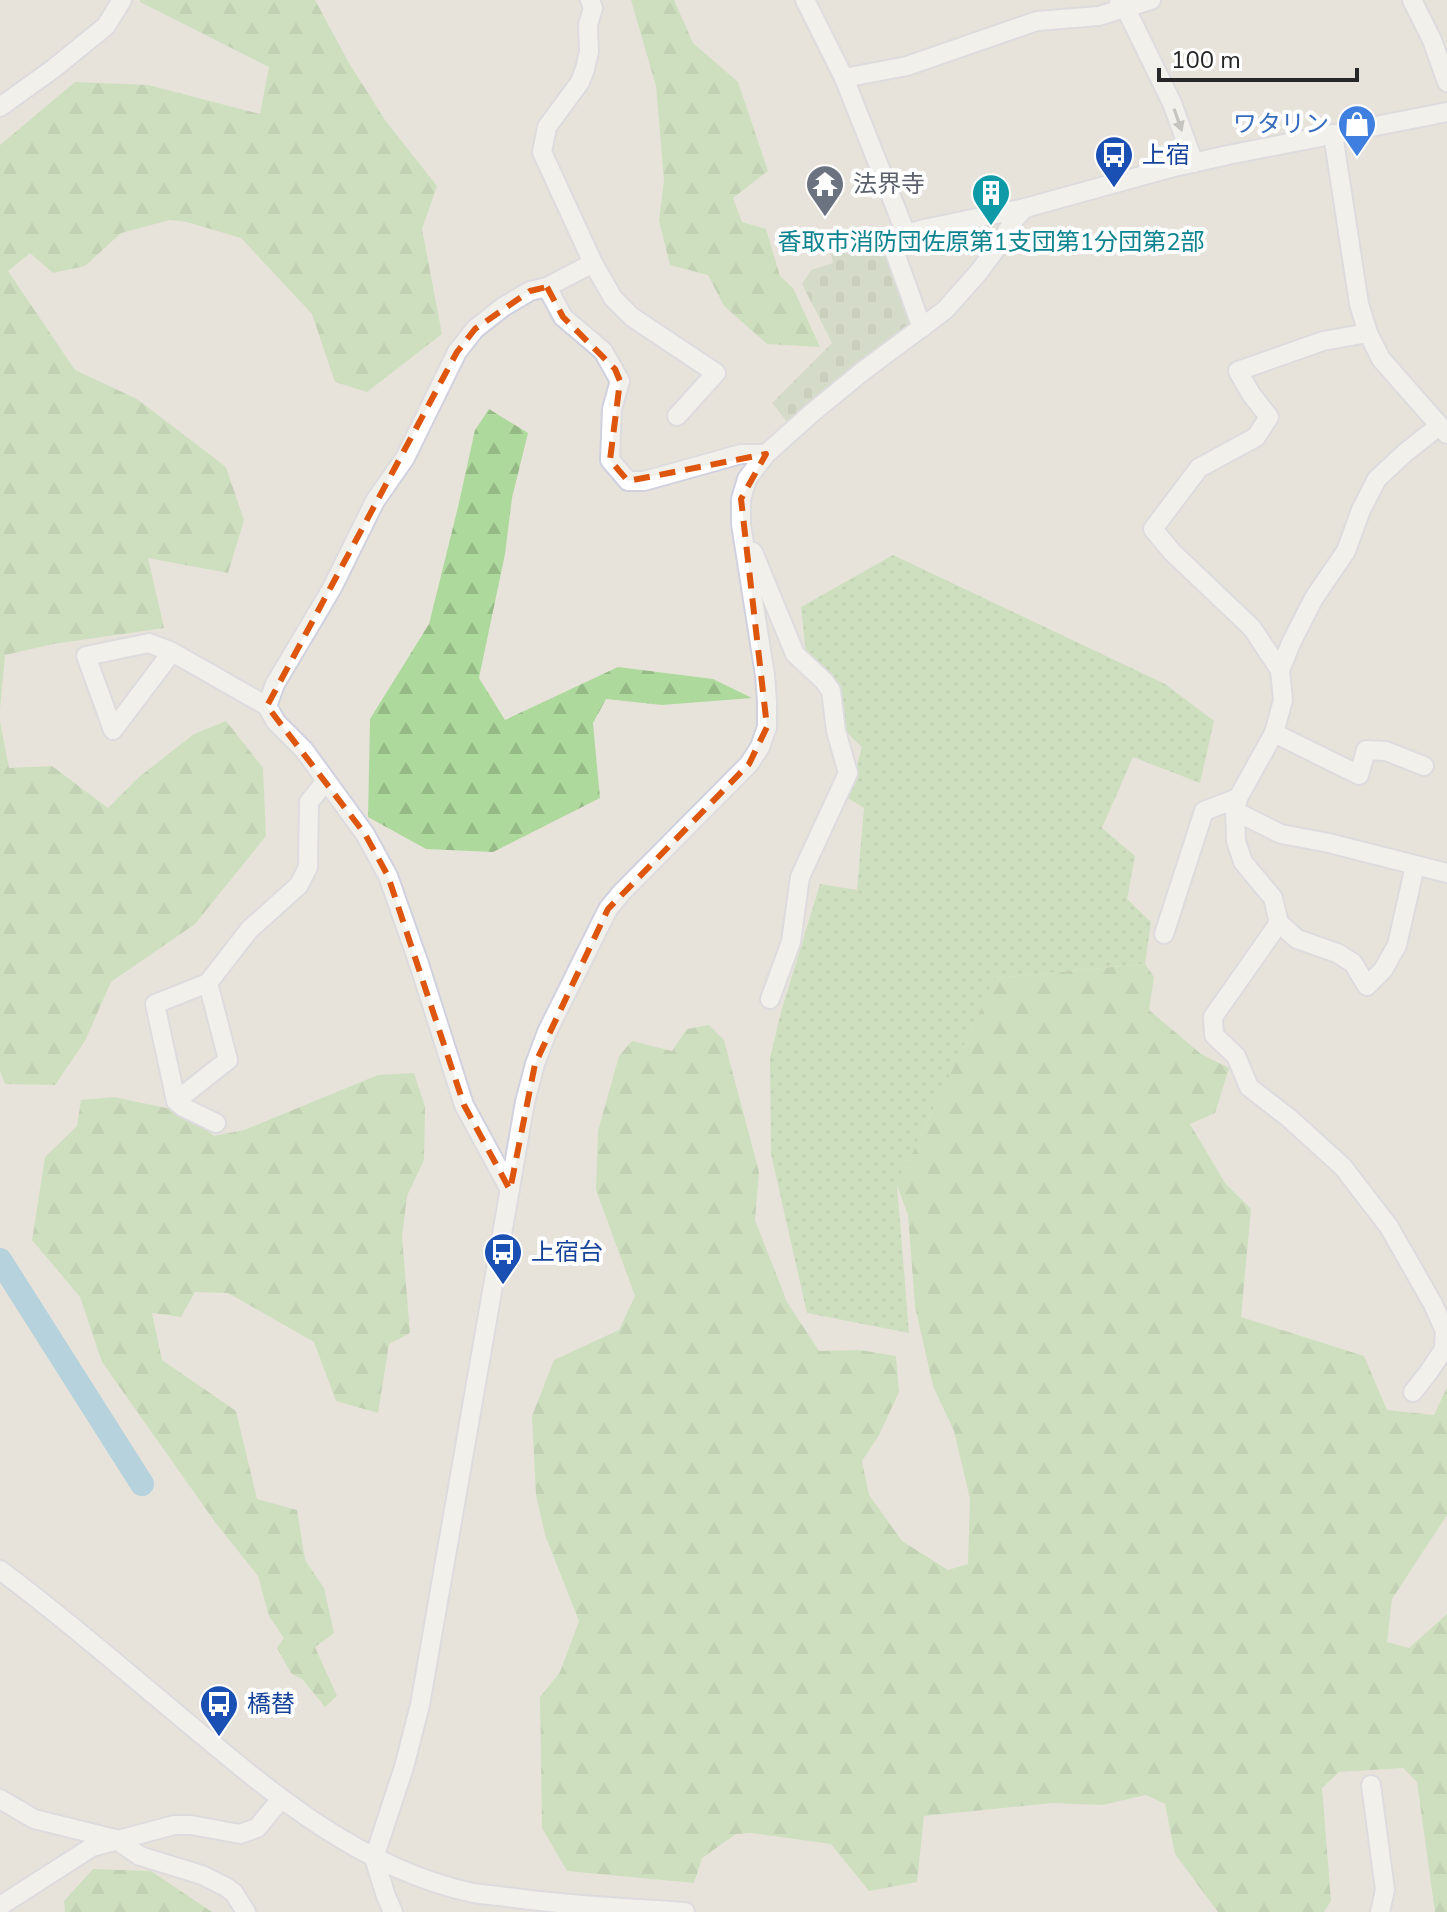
<svg xmlns="http://www.w3.org/2000/svg" width="1447" height="1912" font-family="'Nunito Sans','Noto Sans JP',sans-serif">
	<style>
		.grass { fill: url(#grass-dots) }
		.forest { fill: url(#forest-firs) }
		.cemetery { fill: url(#cemetery-stones) }
		.lines { fill: none; stroke-linecap: round; stroke-linejoin: round }
		.river { stroke: #78bcdf; stroke-width: 24 }
		.minor-casing { stroke: #d0d1df; stroke-width: 22 }
		.minor { stroke: #fff; stroke-width: 18 }
		.oneway { fill: #9e9e9e }
		.marked { fill: none; stroke: #de560d; stroke-width: 6; stroke-dasharray: 16 10; stroke-linejoin: round }
		.labels { text-anchor: middle; stroke-width: 8; stroke-linejoin: round; paint-order: stroke }
		.shop-label { font-size: 24px; fill: #366cbe; stroke: #fff; text-anchor: end }
		.transit-label { font-size: 24px; fill: #164399; stroke: #fff; text-anchor: start }
		.worship-label { font-size: 24px; fill: #5b616d; stroke: #fff; text-anchor: start }
		.culture-label { font-size: 24px; fill: #0d838f; stroke: #fff }
	</style>
	<defs>
		<pattern id="grass-dots" width="8" height="8" patternUnits="userSpaceOnUse" patternTransform="scale(2)"><rect width="8" height="8" fill="#add99c"/><path d="M2 2h.1M6 6h.1" fill="none" stroke="#95ba86" stroke-width="1.8" stroke-linecap="round"/></pattern>
		<pattern id="forest-firs" width="22" height="20" patternUnits="userSpaceOnUse" patternTransform="scale(2)"><rect width="22" height="20" fill="#add99c"/><path d="M5 1l3.5 6h-7zM16 11l3.5 6h-7z" fill="#95ba86"/></pattern>
		<pattern id="cemetery-stones" width="16" height="16" patternUnits="userSpaceOnUse" patternTransform="scale(2)"><rect width="16" height="16" fill="#bfd0b3"/><path d="M2 7V4a2 2 0 0 1 4 0v3zM10 15v-3a2 2 0 0 1 4 0v3z" fill="#a4b39a"/></pattern>
	</defs>
	<rect width="100%" height="100%" fill="#e8e3da"/>
	<!-- grass -->
	<polygon class="grass" points="893,555 1165,684 1214,721 1200,783 1133,757 1102,828 1135,856 1127,899 1151,922 1145,964 996,978 897,1185 909,1333 807,1313 771,1154 770,1058 781,1012 820,884 857,890 864,808 848,798 862,747 846,732 833,676 806,653 801,607"/>
	<!-- forest -->
	<g class="forest">
		<polygon points="140,0 315,0 349,63 385,120 437,186 422,229 442,334 367,392 335,382 312,314 241,238 187,222 170,220 121,233 85,266 53,273 30,253 8,271 75,370 137,399 226,467 244,520 228,573 148,558 164,628 53,644 5,655 0,709 0,145 75,82 148,85 260,114 269,67 140,2"/>
		<polygon points="631,0 674,0 693,43 738,82 768,171 733,198 742,222 766,229 780,276 793,288 820,347 767,344 724,306 708,275 670,265 659,221 664,181 656,86"/>
		<polygon points="489,409 528,433 512,498 505,554 479,678 505,720 618,667 713,679 752,698 662,705 606,699 593,723 600,798 493,852 426,849 368,817 370,719 429,624 458,507 475,430"/>
		<polygon points="0,721 9,768 52,766 108,808 139,777 194,734 226,721 263,768 266,836 195,924 111,982 85,1041 55,1085 5,1084 0,1071"/>
		<polygon points="1145,964 1154,977 1149,1010 1201,1054 1229,1068 1215,1113 1190,1124 1225,1183 1251,1209 1241,1317 1364,1356 1387,1410 1434,1415 1447,1387 1447,1515 1392,1599 1387,1642 1409,1648 1447,1614 1447,1912 1435,1912 1417,1782 1403,1768 1339,1772 1322,1788 1331,1901 1324,1912 1218,1912 1175,1854 1165,1804 1146,1795 1102,1805 1052,1803 924,1816 917,1882 869,1891 831,1844 752,1833 736,1834 702,1858 694,1883 567,1871 542,1828 540,1697 560,1672 579,1621 545,1535 536,1495 532,1416 554,1360 619,1330 635,1296 596,1190 598,1131 619,1056 632,1041 672,1051 687,1029 709,1025 724,1040 759,1172 755,1220 787,1302 819,1351 860,1350 896,1356 899,1392 879,1435 862,1461 869,1495 902,1541 948,1570 968,1564 970,1499 954,1431 933,1386 915,1306 908,1215 897,1185 996,978"/>
		<polygon points="414,1073 425,1107 424,1160 407,1196 402,1237 410,1333 389,1344 378,1413 336,1401 314,1342 228,1293 195,1292 181,1317 152,1313 162,1360 236,1411 257,1499 297,1510 305,1560 324,1588 334,1633 315,1647 337,1696 325,1707 303,1680 291,1673 277,1648 284,1638 269,1616 258,1576 215,1522 102,1362 80,1297 32,1240 45,1157 77,1126 81,1100 114,1097 185,1112 214,1136 244,1130 378,1075"/>
		<polygon points="93,1869 151,1871 212,1912 65,1912 64,1901"/>
	</g>
	<!-- cemetery -->
	<polygon class="cemetery" points="887,246 916,319 851,367 788,423 772,403 832,343 802,284 811,270 833,263 830,249"/>
	<g class="lines">
		<!-- river -->
		<polyline class="river" points="0,1260 142,1484"/>
		<defs>
			<g id="minor">
				<polyline points="805,0 844,78 906,234"/>
				<polyline points="1119,0 1125,7 1172,103 1194,163"/>
				<polyline points="1412,0 1432,40 1447,82"/>
				<polyline points="844,78 907,66 1037,21 1099,16 1151,0"/>
				<polyline points="0,107 53,69 106,26 122,0"/>
				<polyline points="1333,134 1359,304 1368,333 1381,359 1447,434"/>
				<polyline points="593,263 613,298 632,317 716,373 677,416"/>
				<polyline points="547,287 563,317 603,351 620,381 612,409 610,460 628,481 644,481 741,454 766,454"/>
				<polyline points="922,328 890,239 924,229 1025,208"/>
				<polyline points="753,552 795,654 824,681 831,691 836,731 848,773 800,877 791,942 770,999"/>
				<polyline points="172,652 149,643 86,656 113,730 172,652 267,706"/>
				<polyline points="1280,670 1252,628 1172,552 1153,529 1199,468 1256,437 1269,417 1251,394 1238,371 1323,341 1368,333"/>
				<polyline points="1274,733 1359,775 1366,750 1386,751 1424,766"/>
				<polyline points="1235,811 1281,834 1329,843 1447,873"/>
				<polyline points="1279,923 1297,939 1337,953 1353,963 1367,986 1383,970 1397,945 1415,866"/>
				<polyline points="1164,934 1204,811 1238,798"/>
				<polyline points="176,1101 228,1060 208,983"/>
				<polyline points="216,1123 183,1107 176,1101 155,1004 208,983 249,930 299,885 308,867 309,802 326,781"/>
				<polyline points="510,1190 464,1105 419,964 388,876 365,834 304,750 276,722 267,706 275,684 332,588 375,501 405,458 457,352 475,329 503,307 530,291 547,287 593,263 542,152 547,127 580,82 585,69 589,52 588,25 593,8 590,0"/>
				<polyline points="1413,1392 1428,1373 1444,1349 1445,1331 1433,1304 1389,1227 1343,1167 1289,1118 1249,1087 1236,1056 1214,1035 1213,1017 1279,923 1273,898 1243,862 1236,841 1235,811 1238,798 1274,733 1283,700 1280,670 1291,643 1314,598 1346,551 1361,510 1377,479 1406,452 1439,426"/>
				<path d="M 0,1570 C 65,1618 126,1672 189,1724 C 274,1795 361,1869 473,1893 C 487,1895 501,1896 515,1898 C 571,1906 628,1908 685,1912"/>
				<polyline points="1371,1785 1385,1890 1380,1912"/>
				<polyline points="0,1799 34,1819 115,1839 140,1856 202,1875 226,1887 234,1893 246,1912"/>
				<polyline points="0,1906 92,1847 174,1825 191,1825 240,1834 257,1828 281,1799"/>
				<polyline points="393,1912 386,1896 374,1858 404,1767 420,1705 525,1102 535,1064 547,1032 608,909 622,892 749,764 760,747 767,727 767,701 765,675 741,524 741,499 747,479 766,454 813,412 863,371 945,310 978,273 1001,242 1013,221 1025,208 1170,168 1228,155 1447,112"/>
			</g>
		</defs>
		<!-- minor casing -->
		<use href="#minor" class="minor-casing"/>
		<!-- minor -->
		<use href="#minor" class="minor"/>
	</g>
	<!-- one-way arrows -->
	<defs><path id="oneway-solid" d="M-6-.8H1V-3.2L6.5 0L1 3.2V.8H-6Z" transform="scale(2)"/></defs>
	<use class="oneway" href="#oneway-solid" transform="translate(1178 120) rotate(71)"/>
	<!-- marked area -->
	<path d="M0 0H1447V1912H0ZM 547,287 L 563,317 L 615,369 L 620,381 L 610,460 L 628,481 L 766,454 L 741,499 L 767,727 L 749,764 L 608,909 L 535,1064 L 510,1190 L 464,1105 L 388,876 L 365,834 L 267,706 L 457,352 L 475,329 L 530,291 Z" fill="#e8e3da" fill-opacity=".55" fill-rule="evenodd"/>
	<path class="marked" d="M 547,287 L 563,317 L 615,369 L 620,381 L 610,460 L 628,481 L 766,454 L 741,499 L 767,727 L 749,764 L 608,909 L 535,1064 L 510,1190 L 464,1105 L 388,876 L 365,834 L 267,706 L 457,352 L 475,329 L 530,291 Z"/>
	<!-- icons -->
	<defs>
		<symbol id="shop-pin" viewBox="-11 -11 22 30"><path d="M0 17L-7.5 6A9.5 9.5 0 1 1 7.5 6Z" fill="#3f7fe0" stroke="#fff"/><path d="M-5-2.5h2.3a2.7 3.5 0 0 1 5.4 0H5L5.5 6h-11ZM-1.5-2.5h3a1.5 2.3 0 0 0-3 0Z" fill="#fff"/></symbol>
		<symbol id="bus-pin" viewBox="-11 -11 22 30"><path d="M0 17L-7.5 6A9.5 9.5 0 1 1 7.5 6Z" fill="#1a4fb4" stroke="#fff"/><path d="M-5-6H5V4H4V6H2V4H-2V6H-4V4H-5ZM-3.5-4V0h7V-4ZM-3.5 1.2v1.5H-2V1.2ZM2 1.2v1.5H3.5V1.2Z" fill="#fff"/></symbol>
		<symbol id="temple-pin" viewBox="-11 -11 22 30"><path d="M0 17L-7.5 6A9.5 9.5 0 1 1 7.5 6Z" fill="#6b7280" stroke="#fff"/><path d="M0-6L5-2H3V0L6.5 2.5H4V6H1.5V3h-3V6H-4V2.5H-6.5L-3 0V-2H-5Z" fill="#fff"/></symbol>
		<symbol id="building-pin" viewBox="-11 -11 22 30"><path d="M0 17L-7.5 6A9.5 9.5 0 1 1 7.5 6Z" fill="#0f9aa8" stroke="#fff"/><path d="M-4-6H4V6H1V3H-1V6H-4ZM-2.5-4.3h1.7v1.8h-1.7ZM.8-4.3h1.7v1.8H.8ZM-2.5-1h1.7V.8h-1.7ZM.8-1h1.7V.8H.8Z" fill="#fff"/></symbol>
	</defs>
	<g fill-rule="evenodd">
		<use href="#shop-pin" x="1335" y="102" width="44" height="60"/>
		<use href="#bus-pin" x="1092" y="133" width="44" height="60"/>
		<use href="#temple-pin" x="803" y="162" width="44" height="60"/>
		<use href="#building-pin" x="969" y="171" width="44" height="60"/>
		<use href="#bus-pin" x="481" y="1230" width="44" height="60"/>
		<use href="#bus-pin" x="197" y="1682" width="44" height="60"/>
	</g>
	<g class="labels">
		<!-- shop labels -->
		<g class="shop-label">
			<text x="1329" y="132">ワタリン</text>
		</g>
		<!-- transit labels -->
		<g class="transit-label">
			<text x="1142" y="163">上宿</text>
			<text x="531" y="1260">上宿台</text>
			<text x="247" y="1712">橋替</text>
		</g>
		<!-- worship labels -->
		<g class="worship-label">
			<text x="853" y="192">法界寺</text>
		</g>
		<!-- culture labels -->
		<g class="culture-label">
			<text x="991" y="250">香取市消防団佐原第1支団第1分団第2部</text>
		</g>
	</g>
	<!-- scale -->
	<path d="M1159 68v12h198v-12" fill="none" stroke="#272727" stroke-width="4"/>
	<text x="1171" y="68" font-size="24" fill="#272727" stroke="#ffffff" stroke-width="6" paint-order="stroke">100 m</text>
</svg>
